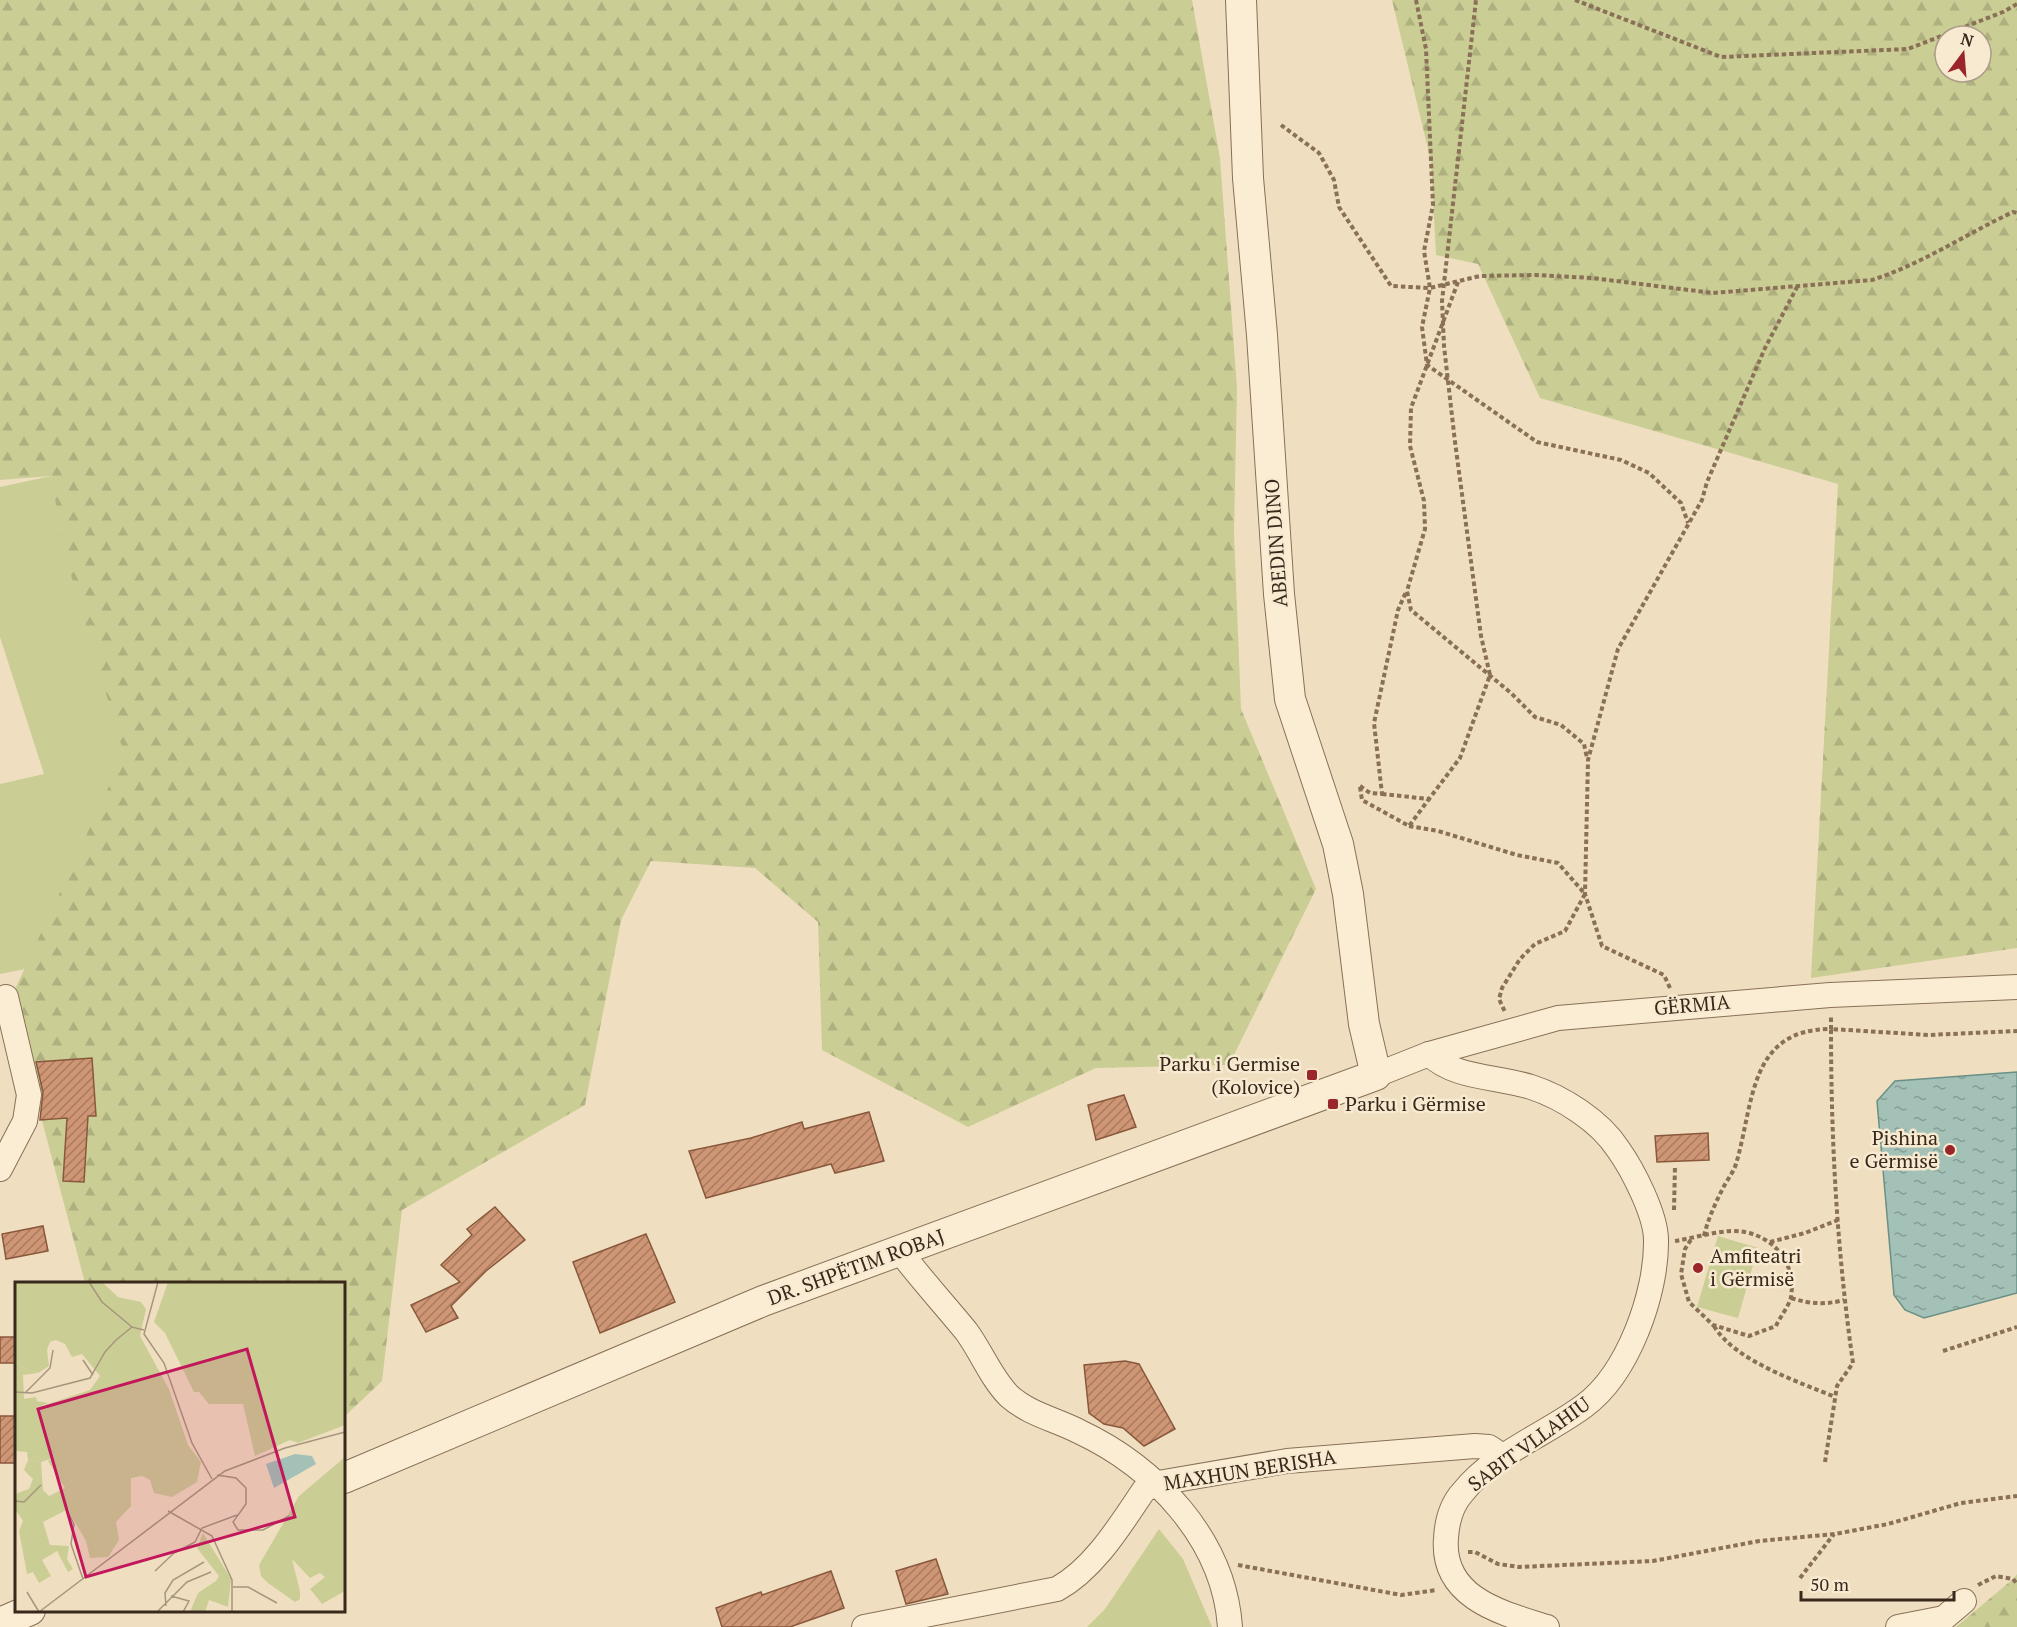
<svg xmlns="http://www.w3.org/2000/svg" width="2017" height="1627" font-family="'PT Serif',serif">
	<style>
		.green { fill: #cace94 }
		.forest { fill: url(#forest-firs); fill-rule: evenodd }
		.water { fill: url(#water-ripples); stroke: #6a9085; stroke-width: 1.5 }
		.building { fill: url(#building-hatch); stroke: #89583c; stroke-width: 1.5 }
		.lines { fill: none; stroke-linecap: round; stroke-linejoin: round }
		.minor-casing { stroke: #897057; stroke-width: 26 }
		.tertiary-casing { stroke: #897057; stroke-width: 32 }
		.path { stroke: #897057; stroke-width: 4; stroke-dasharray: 4.5 3; stroke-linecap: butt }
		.minor { stroke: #faedd4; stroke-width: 24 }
		.tertiary { stroke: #faedd4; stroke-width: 30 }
		.poi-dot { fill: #9a252b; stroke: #f7ead0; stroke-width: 2 }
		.labels { text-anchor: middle; stroke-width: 5; stroke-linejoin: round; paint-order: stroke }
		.street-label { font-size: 20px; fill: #38291c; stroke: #f7ead0 }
		.poi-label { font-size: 20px; fill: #38291c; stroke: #f7ead0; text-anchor: end }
		.inset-road { fill: none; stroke: #a6967e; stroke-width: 1.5 }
		.view { fill: #c2185b; fill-opacity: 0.15; stroke: #c2185b; stroke-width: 3 }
		.inset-edge { fill: none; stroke: #38291c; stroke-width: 3 }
	</style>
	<defs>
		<pattern id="forest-firs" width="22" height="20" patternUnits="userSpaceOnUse" patternTransform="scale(1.5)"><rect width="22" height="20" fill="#cace94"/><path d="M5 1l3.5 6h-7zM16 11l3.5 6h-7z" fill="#aeb17f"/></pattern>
		<pattern id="water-ripples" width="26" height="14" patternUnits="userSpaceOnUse" patternTransform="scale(1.5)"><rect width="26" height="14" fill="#a3c1b7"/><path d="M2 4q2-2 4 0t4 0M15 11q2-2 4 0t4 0" fill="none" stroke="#869d94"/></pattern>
		<pattern id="building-hatch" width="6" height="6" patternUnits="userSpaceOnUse" patternTransform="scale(1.5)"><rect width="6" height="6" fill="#cf9675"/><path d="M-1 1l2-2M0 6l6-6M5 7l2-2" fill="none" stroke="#a97a5f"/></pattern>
	</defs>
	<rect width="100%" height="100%" fill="#efdfc0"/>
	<!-- green -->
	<g class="green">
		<polygon points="51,476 124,754 97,955 0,974 0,784 44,774 0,637 0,487"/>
		<polygon points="1718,1236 1758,1248 1738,1318 1697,1307"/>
		<polygon points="1159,1529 1183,1559 1212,1627 1087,1627 1105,1609"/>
	</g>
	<!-- forest -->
	<g class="forest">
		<polygon points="0,0 1192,0 1220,158 1237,388 1234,533 1241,709 1316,889 1229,1065 1096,1068 968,1127 822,1050 818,922 755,868 651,861 621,920 585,1105 402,1210 382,1381 344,1417 344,1284 85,1283 10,1000 124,754 65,555 51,476 0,480"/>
		<path d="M 1392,0 L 2017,0 L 2017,948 L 1811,978 L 1838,484 L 1540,398 L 1478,264 L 1436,255 L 1431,161 ZM 1945,36 L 1981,36 L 1981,72 L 1945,72 Z"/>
		<polygon points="2017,1574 2017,1627 1956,1627 2013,1579"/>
	</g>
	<!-- water -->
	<polygon class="water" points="2017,1072 2017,1293 1924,1318 1905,1310 1894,1295 1877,1101 1895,1081"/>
	<!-- building -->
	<g class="building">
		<polygon points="92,1058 96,1116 88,1116 84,1182 63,1181 67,1118 40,1120 43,1092 36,1062"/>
		<polygon points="1124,1095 1136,1127 1096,1140 1088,1105"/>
		<polygon points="869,1112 884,1161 835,1173 831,1164 706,1198 689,1151 751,1138 802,1122 804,1129"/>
		<polygon points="1708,1133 1709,1160 1657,1162 1655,1136"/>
		<polygon points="495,1207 525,1240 486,1271 451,1306 458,1318 426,1332 411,1305 460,1282 441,1265 472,1235 467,1229"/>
		<polygon points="43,1226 48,1251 6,1259 2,1234"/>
		<polygon points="646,1234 675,1302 600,1333 573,1262"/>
		<rect x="0" y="1337" width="16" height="26"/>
		<polygon points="1125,1361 1139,1364 1175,1429 1144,1446 1123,1428 1104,1424 1089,1413 1084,1365"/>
		<rect x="0" y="1416" width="16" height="47"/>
		<polygon points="936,1559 948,1594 906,1604 896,1571"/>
		<polygon points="831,1571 844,1608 790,1627 722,1627 716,1608 761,1592 762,1595"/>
	</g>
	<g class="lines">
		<defs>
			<g id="minor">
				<path d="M 1429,1054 C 1455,1079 1497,1076 1531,1087 C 1562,1097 1600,1121 1618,1149 C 1633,1170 1656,1215 1656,1240 C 1657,1293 1628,1374 1584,1406 C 1545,1435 1494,1453 1463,1492 C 1451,1505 1447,1521 1446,1538 C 1441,1598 1502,1613 1547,1627"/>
				<polyline points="1376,1075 1429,1054 1558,1018 1830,995 2017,987"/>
				<polyline points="0,1169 25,1121 29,1095 6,997"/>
				<path d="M 899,1250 C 920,1278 944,1304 966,1331 C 981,1351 991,1378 1009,1396 C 1029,1414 1054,1419 1078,1431 C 1155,1467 1224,1539 1230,1627"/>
				<path d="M 864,1627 L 1057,1589 C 1094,1569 1121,1524 1144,1490 L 1158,1483 L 1287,1461 L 1475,1446 L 1489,1447 L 1504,1457"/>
				<polyline points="1898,1627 1944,1618 1964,1601"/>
			</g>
			<g id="tertiary">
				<polyline points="344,1478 763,1301 1376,1075 1364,1024 1348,894 1338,844 1290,699 1279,594 1262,335 1248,178 1241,0"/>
				<polyline points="0,1623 30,1610"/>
			</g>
		</defs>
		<!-- minor casing -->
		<use href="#minor" class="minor-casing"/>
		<!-- tertiary casing -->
		<use href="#tertiary" class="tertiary-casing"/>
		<!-- path -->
		<g class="path">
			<polyline points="1416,0 1426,49 1433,205 1424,251 1430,288 1422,327 1427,365 1537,442 1621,460 1649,473 1681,503 1688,523"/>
			<polyline points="1575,0 1721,57 1908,49 2003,12 2017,4"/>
			<path d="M 1281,125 L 1319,153 L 1334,180 L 1339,207 L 1391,286 L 1430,288 L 1480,276 L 1535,275 L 1592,278 L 1713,293 L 1872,280 C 1922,264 1966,234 2013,212 L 2017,213"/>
			<polyline points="1458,282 1411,408 1410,446 1424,501 1425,529 1407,591 1411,610 1511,693 1535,717 1561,725 1584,744 1587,758"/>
			<polyline points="1360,786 1370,793 1382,794 1374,723 1398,610 1406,592"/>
			<polyline points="1360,787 1362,800 1409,826 1429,799"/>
			<polyline points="1382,794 1429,799 1460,758 1490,675 1481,636 1455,442 1444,346 1442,301 1476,0"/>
			<polyline points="1409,826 1438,831 1517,855 1558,863 1585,894 1565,931 1535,944 1520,959 1502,988 1499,999 1505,1012"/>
			<polyline points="1670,988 1664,975 1602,946 1585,894 1588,760 1618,649 1702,500 1707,482 1765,348 1797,287"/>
			<polyline points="1674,1210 1675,1166"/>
			<path d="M 1704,1236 C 1708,1219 1715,1204 1723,1188 C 1727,1180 1733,1173 1736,1164 C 1754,1104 1748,1029 1831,1029 L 1831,1015"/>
			<path d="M 1675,1241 C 1693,1238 1713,1232 1731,1231 C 1768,1230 1797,1259 1791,1297 C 1789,1306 1780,1317 1776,1326 L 1749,1336 L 1713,1325 L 1689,1302 L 1681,1274 L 1685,1249 L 1692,1238"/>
			<polyline points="1770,1242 1805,1233 1838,1220"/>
			<path d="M 1791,1298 C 1810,1304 1825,1305 1844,1300"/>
			<path d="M 1714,1326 C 1735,1361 1799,1382 1835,1397"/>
			<polyline points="1943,1351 2017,1327"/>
			<path d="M 1825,1462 L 1837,1386 L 1853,1363 C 1837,1252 1831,1141 1831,1029 L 1929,1035 L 2017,1031"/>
			<polyline points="1468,1552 1475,1552 1498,1564 1519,1567 1653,1561 1759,1541 1835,1534 1888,1524 1961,1503 2017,1496"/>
			<polyline points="1238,1565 1401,1595 1437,1590"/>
			<polyline points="1800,1578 1834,1534"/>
			<polyline points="1978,1585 1996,1576 2013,1579 2017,1584"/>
		</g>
		<!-- minor -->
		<use href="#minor" class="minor"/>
		<!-- tertiary -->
		<use href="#tertiary" class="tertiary"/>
	</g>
	<!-- markers -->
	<g class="poi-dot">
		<rect x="1306" y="1069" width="12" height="12" rx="3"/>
		<rect x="1327" y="1098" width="12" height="12" rx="3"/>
		<circle cx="1950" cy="1150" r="6"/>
		<circle cx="1698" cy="1268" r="6"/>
	</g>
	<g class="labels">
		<!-- street labels -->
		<g class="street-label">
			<text transform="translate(1276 543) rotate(-94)" y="7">ABEDIN DINO</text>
			<text transform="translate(1692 1005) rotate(-5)" y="7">GËRMIA</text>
			<text transform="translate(856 1267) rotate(-20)" y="7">DR. SHPËTIM ROBAJ</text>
			<text transform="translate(1529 1444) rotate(-36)" y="7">SABIT VLLAHIU</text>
			<text transform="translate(1250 1470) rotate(-9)" y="7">MAXHUN BERISHA</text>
		</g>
		<!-- poi labels -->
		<g class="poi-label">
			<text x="1300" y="1071">Parku i Germise<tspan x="1300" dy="23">(Kolovice)</tspan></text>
			<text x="1345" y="1111" text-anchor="start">Parku i Gërmise</text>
			<text x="1938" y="1145">Pishina<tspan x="1938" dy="23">e Gërmisë</tspan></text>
			<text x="1710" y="1263" text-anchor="start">Amfiteatri<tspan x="1710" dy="23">i Gërmisë</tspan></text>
		</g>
	</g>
	<!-- overview -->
	<g transform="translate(15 1282)">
		<rect width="330" height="330" fill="#efdfc0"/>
		<path d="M 0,78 L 7,85 L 23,91 L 8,93 L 9,117 L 21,115 L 22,119 L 33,121 L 0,135 ZM 42,174 L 58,201 L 61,223 L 28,240 L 35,263 L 54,264 L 52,277 L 58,287 L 53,290 L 42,269 L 27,278 L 36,294 L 24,301 L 18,290 L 12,292 L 4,249 L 8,239 L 0,227 L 0,212 L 14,207 L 18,197 L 9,188 L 13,178 L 26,180 L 28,208 L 34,214 L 50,206 L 33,179 ZM 188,251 L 216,297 L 213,325 L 194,318 L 190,330 L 175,330 L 183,311 L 201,299 L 204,294 L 182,266 Z" fill="#cace94"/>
		<path d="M 0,0 L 87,0 L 103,15 L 126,20 L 131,27 L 125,54 L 154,107 L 173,163 L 186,180 L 182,200 L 157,215 L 139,211 L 135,198 L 127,194 L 116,196 L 116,224 L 101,240 L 104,258 L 93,275 L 75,276 L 71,259 L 54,230 L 58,201 L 42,175 L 26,180 L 13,178 L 12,170 L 0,169 L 0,133 L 75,108 L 85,94 L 67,72 L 57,75 L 50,62 L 41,58 L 35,60 L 32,68 L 34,84 L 23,91 L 7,85 L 0,78 ZM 153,0 L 330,0 L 330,143 L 283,161 L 275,158 L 240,174 L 228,122 L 194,122 L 184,110 L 179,110 L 150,51 L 139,40 ZM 330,175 L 330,309 L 307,322 L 295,307 L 310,295 L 305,291 L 295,296 L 277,277 L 285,309 L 285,317 L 280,320 L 253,301 L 246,294 L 244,283 L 284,214 Z" fill="#cace94"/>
		<path d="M 280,172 L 297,174 L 301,182 L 259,206 L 251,182 Z" fill="#a3c1b7"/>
		<path class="inset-road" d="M 74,0 L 87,20 L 117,45M 143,0 L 129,52 L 149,81 L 177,161 L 197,197M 68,78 L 78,93M 0,110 L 17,111 L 75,96 L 90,70 L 101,58 L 117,45 L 129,48M 11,110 L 35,86 L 38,68M 202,193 L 221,196 L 231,206 L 231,222 L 218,240 L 223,248 L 248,248 L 274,234M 0,219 L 9,220 L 26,203M 153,229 L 197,254 L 217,298 L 217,330M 53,230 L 59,242 L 56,262 L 68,297M 140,289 L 159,271 L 180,260 L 187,246 L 222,233M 218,305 L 233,305 L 262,321M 12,310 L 24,330M 156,314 L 174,319 L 168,330M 151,324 L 150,311 L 158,298 L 189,280M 24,330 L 210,189 L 270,166 L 330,150M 142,330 L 172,300 L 196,290"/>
		<path class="view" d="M 232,67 L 280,235 L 71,295 L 23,127 Z"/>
		<rect width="330" height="330" class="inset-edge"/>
	</g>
	<!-- north arrow -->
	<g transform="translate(1963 54) rotate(16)"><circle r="28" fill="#f7ead0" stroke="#ab9d88" stroke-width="1.5"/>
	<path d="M0-4.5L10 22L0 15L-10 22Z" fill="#9a252b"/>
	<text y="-9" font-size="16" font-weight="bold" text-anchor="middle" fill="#38291c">N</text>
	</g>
	<!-- scale -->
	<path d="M1801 1591v9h153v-9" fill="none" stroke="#38291c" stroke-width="3"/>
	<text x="1810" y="1591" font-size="18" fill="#38291c" stroke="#f7ead0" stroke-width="4.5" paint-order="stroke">50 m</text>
</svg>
